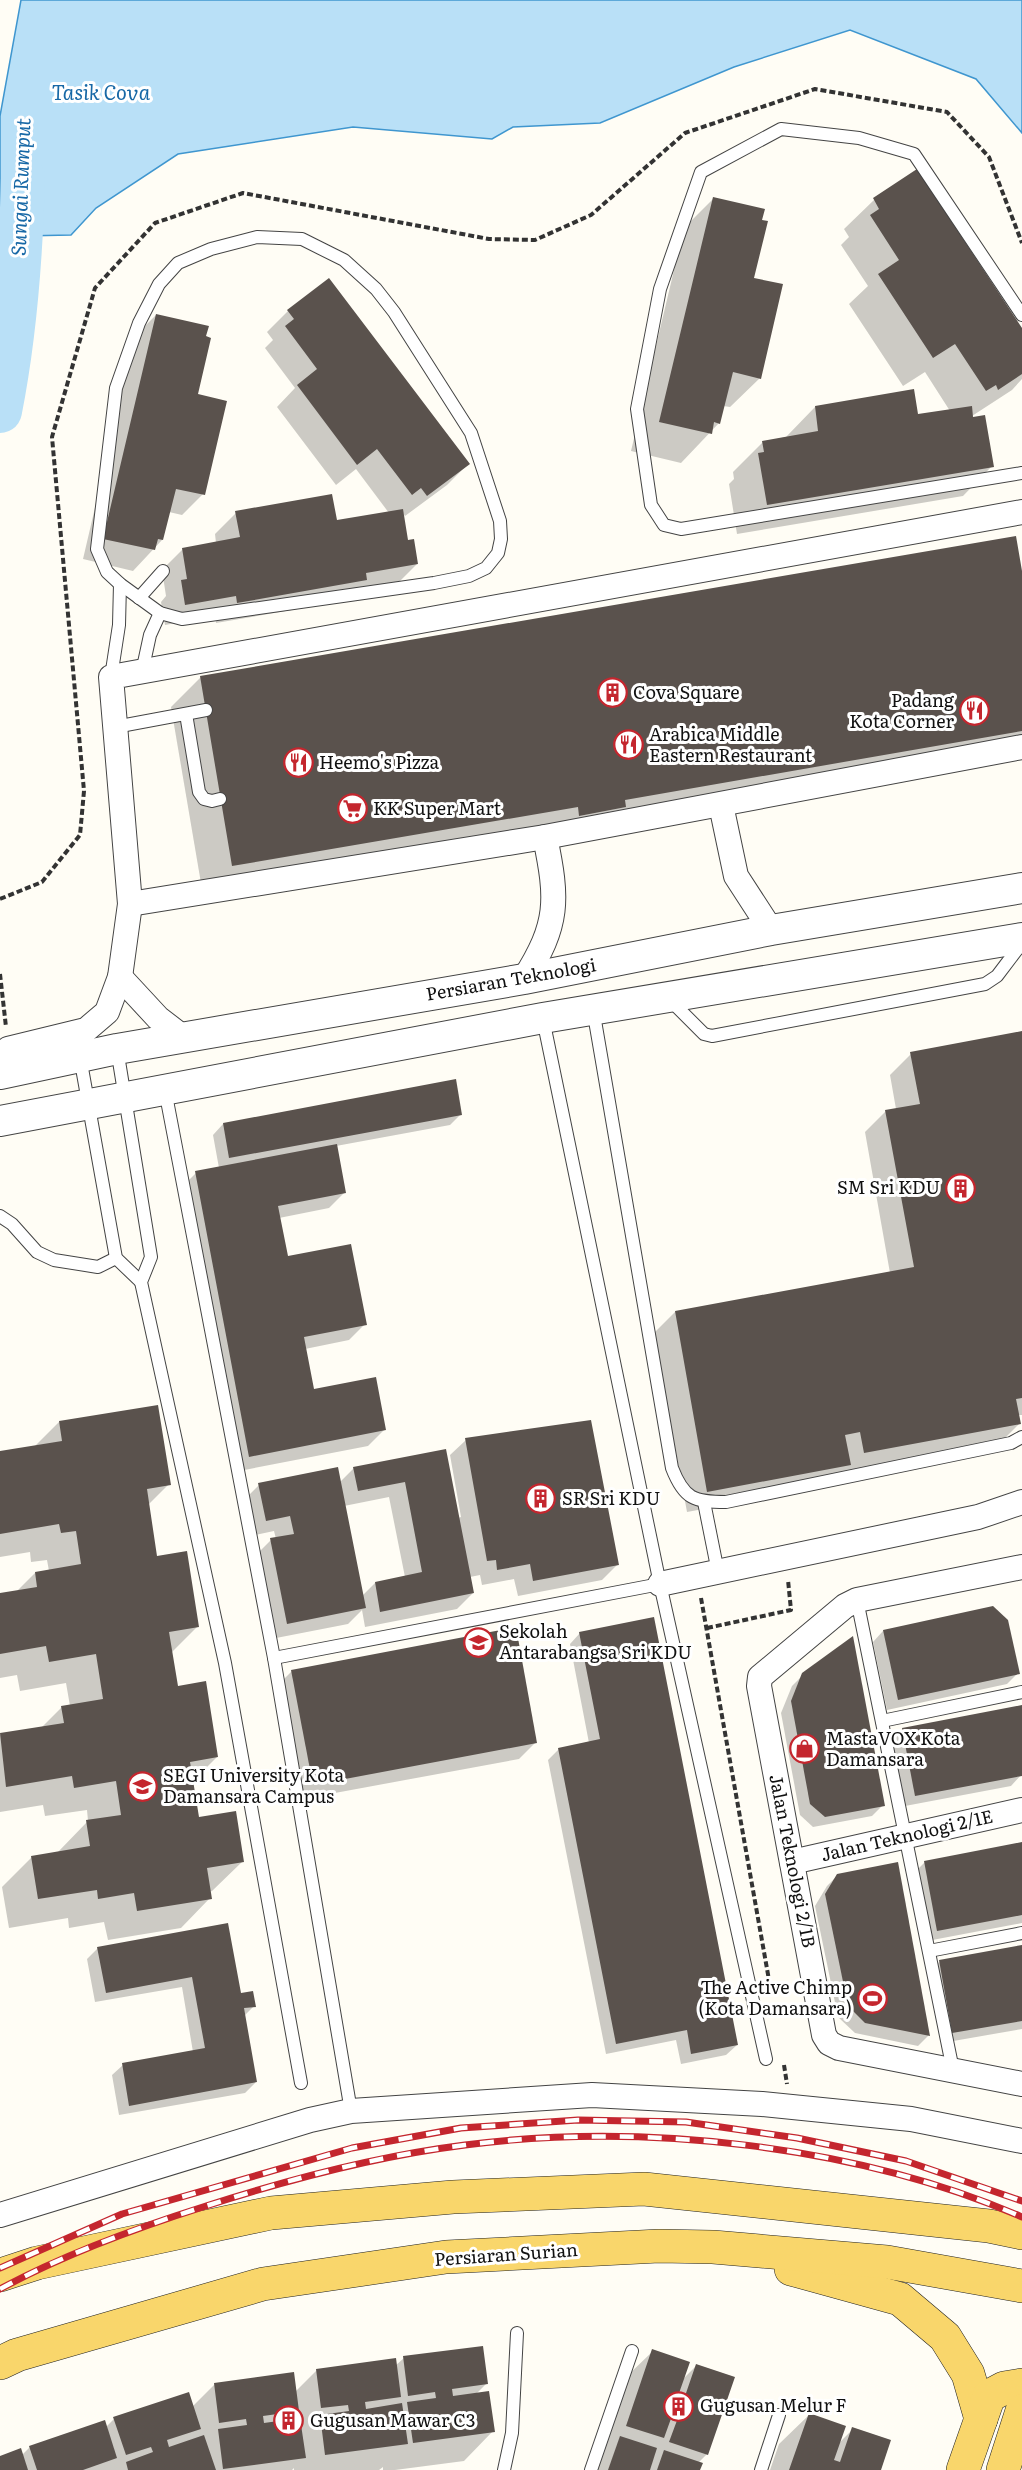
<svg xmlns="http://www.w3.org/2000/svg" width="1022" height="2470" font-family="Literata,serif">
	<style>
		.water { fill: #b9e0f7; stroke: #3f96cf; stroke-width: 1.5 }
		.shadow { fill: #0003; fill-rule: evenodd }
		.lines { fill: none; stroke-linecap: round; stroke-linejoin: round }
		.river { stroke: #b9e0f7; stroke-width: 44 }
		.building { fill: #5a524d }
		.service-casing { stroke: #444; stroke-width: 14 }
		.minor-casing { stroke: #444; stroke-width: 26 }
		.tertiary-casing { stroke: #444; stroke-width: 32 }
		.primary-casing { stroke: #222; stroke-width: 34 }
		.path { stroke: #333; stroke-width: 4; stroke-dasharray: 6 3; stroke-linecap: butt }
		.service { stroke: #fff; stroke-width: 12 }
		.minor { stroke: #fff; stroke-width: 24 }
		.tertiary { stroke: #fff; stroke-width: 30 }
		.primary { stroke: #f9d66b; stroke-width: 33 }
		.rail-casing { stroke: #c4262e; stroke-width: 7 }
		.rail { stroke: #fff; stroke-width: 4.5; stroke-dasharray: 14; stroke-linecap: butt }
		.labels { text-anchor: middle; stroke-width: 6; stroke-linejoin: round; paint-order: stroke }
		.poi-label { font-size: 18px; fill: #111; stroke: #fff; text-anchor: start }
		.street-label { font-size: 18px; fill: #111; stroke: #fff }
		.water-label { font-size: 20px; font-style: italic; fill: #1768a6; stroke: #fff }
	</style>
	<rect width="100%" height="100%" fill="#fffdf5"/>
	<!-- water -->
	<polygon class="water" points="21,0 1022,0 1022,133 976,79 850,30 734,67 600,123 513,127 492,139 353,127 178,154 96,208 71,235 21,236 0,218 0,116"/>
	<!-- shadow -->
	<g class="shadow">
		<polygon points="917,171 1022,331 1022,379 1012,390 972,416 992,466 963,496 737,534 729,484 734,479 733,472 763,442 786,437 815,407 917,416 950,411 925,372 903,386 849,304 868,286 841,245 849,237 844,229 874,200"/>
		<polygon points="713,199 753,279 760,378 730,407 723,406 719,423 681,463 631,451 684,228"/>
		<polygon points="288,311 468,464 447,485 405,516 401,510 406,542 417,564 396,585 344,601 216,623 215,616 165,625 161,602 166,596 162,570 183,549 216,543 215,534 236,513 336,522 389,513 356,469 336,485 277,407 295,388 265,348 273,340 267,332"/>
		<polygon points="156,315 204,338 196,395 203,494 182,515 169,512 162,540 133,571 83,559 135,336"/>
		<polygon points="1022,580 1022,751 203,895 171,707 201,677"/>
		<polygon points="1022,1033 1022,1415 1018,1415 1019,1424 998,1445 844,1473 843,1471 828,1486 687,1512 654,1333 675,1312 890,1273 865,1132 886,1111 896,1109 890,1075 911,1054"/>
		<polygon points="461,1114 450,1125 336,1146 345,1192 329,1208 279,1218 286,1258 365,1324 349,1340 305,1349 313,1391 384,1430 368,1446 234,1472 180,1189 196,1173 219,1168 213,1135 223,1124"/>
		<polygon points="59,1422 169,1484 148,1505 156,1557 197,1627 171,1653 177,1688 217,1757 192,1782 197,1819 242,1862 212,1891 209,1892 210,1898 181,1928 108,1940 104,1922 69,1928 68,1918 9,1928 2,1887 32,1857 57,1853 88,1821 87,1810 45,1816 43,1805 0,1812 0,1735 41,1728 62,1707 70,1706 66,1683 20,1691 17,1675 0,1678 0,1594 17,1591 35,1573 49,1571 47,1560 31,1562 30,1552 0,1557 0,1453 34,1447"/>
		<path d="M 466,1440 L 618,1564 L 602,1580 L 518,1596 L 514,1579 L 482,1585 L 480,1575 L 470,1577 L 473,1593 L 457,1609 L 365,1627 L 362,1610 L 348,1624 L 271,1639 L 255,1556 L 271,1540 L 276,1539 L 274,1531 L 250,1536 L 243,1501 L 259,1485 L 339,1483 L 354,1468 L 445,1450 L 458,1518 L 461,1517 L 450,1455 ZM 389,1497 L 405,1577 L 375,1583 L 362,1596 L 344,1506 Z"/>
		<polygon points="883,1631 1018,1673 1007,1684 887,1710 873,1642"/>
		<polygon points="580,1633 737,2045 726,2055 681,2064 676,2040 606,2054 548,1760 559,1749 589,1743 570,1644"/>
		<polygon points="292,1671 535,1743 519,1759 297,1800 276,1687"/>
		<polygon points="803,1675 883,1805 872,1816 813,1827 800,1815 781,1713 792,1686"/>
		<polygon points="1022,1706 1022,1774 1011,1786 905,1806 892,1740 903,1729"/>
		<polygon points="1022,1844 1022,1923 927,1941 914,1873 925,1862"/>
		<polygon points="897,1864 928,2036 918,2046 855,2033 838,2017 815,1906 827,1886 838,1875"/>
		<polygon points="227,1925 240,1995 254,2006 244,2016 256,2082 245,2093 119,2115 112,2075 123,2065 193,2052 182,1987 95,2002 87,1959 98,1948"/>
		<polygon points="1022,1946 1022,2029 942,2043 930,1972 940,1961"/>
		<polygon points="653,2351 682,2380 696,2366 707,2454 698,2463 699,2470 590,2470 623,2380"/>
		<polygon points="404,2358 486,2384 476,2394 493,2431 464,2461 395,2470 383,2470 383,2467 379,2470 294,2470 294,2468 292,2470 0,2470 0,2457 22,2455 30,2447 106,2427 114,2419 192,2407 215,2384 295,2392 317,2370 395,2366"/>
		<polygon points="809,2415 838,2444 853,2429 879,2470 770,2470 779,2444"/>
	</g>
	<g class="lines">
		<!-- river -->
		<path class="river" d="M 0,411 C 15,335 21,256 23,178"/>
	</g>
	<!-- building -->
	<g class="building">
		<polygon points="917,169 1022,328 1022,374 998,390 996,385 986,391 955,344 933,358 878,274 899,260 870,215 879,209 873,198"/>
		<polygon points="713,197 765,209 762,220 768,221 754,278 783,284 761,379 733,372 720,424 714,422 712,434 659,422"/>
		<polygon points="329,278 470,464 427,496 421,488 412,495 377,449 357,465 297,385 317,369 285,326 294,319 287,310"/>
		<polygon points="156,314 209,326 206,336 211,338 198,394 227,401 205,495 176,489 163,540 158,539 155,550 103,539"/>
		<polygon points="914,389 918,414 972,406 973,417 985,415 994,467 767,505 758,453 764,452 762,441 818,431 815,406"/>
		<polygon points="332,494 337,520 403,509 408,540 414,539 418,564 366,573 367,580 237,603 236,596 185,605 181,580 187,579 182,548 240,537 235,511"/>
		<polygon points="1016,536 1022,571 1022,731 625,800 626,807 579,816 578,807 232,866 200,676"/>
		<polygon points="1022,1031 1022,1398 1016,1399 1021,1424 864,1453 860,1432 845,1435 851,1465 707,1492 675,1311 914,1267 885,1110 920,1104 910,1052"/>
		<polygon points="456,1079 462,1115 229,1158 223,1123"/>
		<polygon points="337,1144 346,1193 278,1206 288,1256 351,1244 367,1325 304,1337 314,1389 376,1377 386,1430 249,1457 195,1171"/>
		<polygon points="158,1405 171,1485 147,1489 157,1556 187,1551 199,1627 169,1632 178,1686 206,1681 218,1757 190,1762 199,1817 236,1811 244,1862 207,1868 212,1899 137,1911 134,1893 98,1899 97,1890 38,1899 31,1856 90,1846 86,1820 121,1815 116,1781 74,1788 72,1776 6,1787 0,1733 64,1723 61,1706 103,1699 96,1654 49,1662 46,1646 0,1654 0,1593 37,1587 35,1572 81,1564 76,1531 61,1533 59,1524 0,1534 0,1451 62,1441 59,1421"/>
		<polygon points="591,1420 619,1565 533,1581 530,1564 497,1570 496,1560 487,1561 465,1438"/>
		<polygon points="446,1449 474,1593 380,1612 375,1582 422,1572 405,1482 358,1491 353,1467"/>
		<polygon points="338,1467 366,1608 287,1624 270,1538 294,1534 290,1516 266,1521 258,1483"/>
		<polygon points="993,1606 1008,1620 1020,1674 898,1700 883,1630"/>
		<polygon points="654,1617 738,2045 691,2054 687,2030 616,2044 558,1748 600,1739 579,1632"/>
		<polygon points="516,1627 537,1743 313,1785 291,1670"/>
		<polygon points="853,1636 885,1806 825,1817 810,1804 791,1701 802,1673"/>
		<polygon points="1022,1705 1022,1776 915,1796 902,1728"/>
		<polygon points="1022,1842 1022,1915 937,1931 924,1861"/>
		<polygon points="898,1862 930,2036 865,2023 848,2006 825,1894 837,1874"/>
		<polygon points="228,1923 241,1993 253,1991 256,2007 244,2008 257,2082 129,2106 122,2063 205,2048 192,1977 106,1993 97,1947"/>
		<polygon points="1022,1945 1022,2021 952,2033 939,1960"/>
		<polygon points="483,2346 488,2384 452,2389 453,2396 489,2391 495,2432 413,2443 407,2402 436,2398 435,2392 408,2396 403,2356"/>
		<polygon points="652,2349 690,2362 678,2396 684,2399 696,2364 735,2377 708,2455 669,2442 679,2415 673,2413 664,2438 626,2426"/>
		<polygon points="396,2358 401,2397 365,2402 366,2409 402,2403 408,2444 325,2455 320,2415 349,2411 348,2405 321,2408 316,2369"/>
		<polygon points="294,2372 299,2411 263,2416 264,2423 300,2418 306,2458 223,2469 218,2429 247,2425 246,2419 219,2423 214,2383"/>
		<polygon points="189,2392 201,2429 167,2440 169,2447 204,2435 216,2470 128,2470 126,2462 153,2452 151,2447 126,2455 113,2417"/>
		<polygon points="809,2413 846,2426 834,2460 840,2462 852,2427 891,2440 881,2470 789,2470"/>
		<polygon points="105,2420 117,2458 83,2470 37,2470 29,2446"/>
		<polygon points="620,2436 657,2448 650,2470 608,2470"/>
		<polygon points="21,2448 28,2470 0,2470 0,2456"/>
		<polygon points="664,2450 703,2463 700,2470 657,2470"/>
	</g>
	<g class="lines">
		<defs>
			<g id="service">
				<polygon points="257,237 302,239 344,260 376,289 394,312 471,433 500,521 501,539 498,553 486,568 469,576 434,583 182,619 160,613 120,584 107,572 97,549 116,388 139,323 159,284 178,263 211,249"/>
				<polyline points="1022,315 914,154 859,138 781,129 701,172 660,289 637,409 651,505 664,525 681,529 1022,473"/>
				<polyline points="139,598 163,571"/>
				<polyline points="142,672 150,635 160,613"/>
				<polyline points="111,677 119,625 120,584"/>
				<polyline points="186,714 199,792 204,799 212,801 220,799"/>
				<polyline points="115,727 206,710"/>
				<polyline points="669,999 704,1034 712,1036 985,984 997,976 1022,943"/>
				<path d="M 593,1009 L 672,1468 C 684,1499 694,1502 726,1502 L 1011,1443 L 1022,1437"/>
				<polyline points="543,1019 660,1584 766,2059"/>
				<polyline points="117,1049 151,1257 141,1282 225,1663 301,2083"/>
				<polyline points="80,1057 116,1258 141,1282"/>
				<polyline points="165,1090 274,1658 351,2111"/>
				<polyline points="0,1216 12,1224 37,1252 54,1260 98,1267 116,1258"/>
				<polyline points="704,1502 718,1572"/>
				<polyline points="857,1600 953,2070"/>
				<polyline points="274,1658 660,1584"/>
				<polyline points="882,1721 1022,1692"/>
				<polyline points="929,1951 1022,1933"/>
				<polyline points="504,2470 512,2433 517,2333"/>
				<polyline points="591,2470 632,2351"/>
				<polyline points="761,2470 779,2415"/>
			</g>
			<g id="minor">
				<polyline points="721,805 736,876 771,930"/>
				<polyline points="130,904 545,837 1022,747"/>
				<polyline points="120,977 158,1018 184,1038"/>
				<path d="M 524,979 C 559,924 558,900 545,837"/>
				<polyline points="0,1059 8,1049 86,1030 107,1012 120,977 130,904 111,677 1022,512"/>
				<polyline points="1022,1567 857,1600 845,1606 760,1677 759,1686 824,2035 829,2043 839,2048 1022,2084"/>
				<polyline points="660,1584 978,1517 1022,1502"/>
				<polyline points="792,1862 1022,1810"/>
				<polyline points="0,2215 310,2120 351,2111 592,2095 762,2104 911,2119 1022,2141"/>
			</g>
			<g id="tertiary">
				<polyline points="0,1074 117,1049 524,979 771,930 1022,888"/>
				<polyline points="0,1121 543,1018 1022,938"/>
			</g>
			<g id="primary">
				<polyline points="791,2269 900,2299 945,2337 968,2374 981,2419"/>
				<polyline points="0,2275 37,2263 271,2213 453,2197 644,2189 989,2226 1022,2233"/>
				<polyline points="0,2363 17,2355 263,2284 446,2257 659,2246 713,2247 887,2262 1022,2286"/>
				<polyline points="963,2470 989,2396 1004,2388 1022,2385"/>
				<polyline points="1003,2470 1022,2411"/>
			</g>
		</defs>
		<!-- service casing -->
		<use href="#service" class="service-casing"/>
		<!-- minor casing -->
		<use href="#minor" class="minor-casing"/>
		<!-- tertiary casing -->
		<use href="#tertiary" class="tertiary-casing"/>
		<!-- primary casing -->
		<use href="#primary" class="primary-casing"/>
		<!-- path -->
		<g class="path">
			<polyline points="0,899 42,882 80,835 84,791 52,437 95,288 155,223 243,193 489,239 535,240 591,215 685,133 815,89 947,112 989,157 1022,243"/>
			<polyline points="0,974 6,1027"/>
			<polyline points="701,1598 769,1980"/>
			<polyline points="707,1628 791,1610 788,1580"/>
			<polyline points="784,2065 787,2084"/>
		</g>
		<!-- service -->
		<use href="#service" class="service"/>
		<!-- minor -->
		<use href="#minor" class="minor"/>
		<!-- tertiary -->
		<use href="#tertiary" class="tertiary"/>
		<!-- primary -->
		<use href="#primary" class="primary"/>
		<defs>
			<g id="rail">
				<polyline points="0,2268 122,2214 352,2148 461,2128 578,2120 686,2122 797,2138 906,2161 1022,2201"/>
				<path d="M 0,2289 C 65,2254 136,2228 206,2206 C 290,2179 377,2156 465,2145 C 642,2122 857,2145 1022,2217"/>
			</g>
		</defs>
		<!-- rail casing -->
		<use href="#rail" class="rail-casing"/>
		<!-- rail -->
		<use href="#rail" class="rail"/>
	</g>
	<!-- icons -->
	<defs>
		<symbol id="building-ring" viewBox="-11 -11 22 22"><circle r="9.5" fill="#fff" stroke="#c4262e" stroke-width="1.5"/><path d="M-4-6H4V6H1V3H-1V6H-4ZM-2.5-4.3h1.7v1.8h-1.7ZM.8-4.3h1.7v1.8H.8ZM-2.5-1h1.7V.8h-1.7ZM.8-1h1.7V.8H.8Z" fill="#c4262e"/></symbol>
		<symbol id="restaurant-ring" viewBox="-11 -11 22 22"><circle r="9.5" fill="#fff" stroke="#c4262e" stroke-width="1.5"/><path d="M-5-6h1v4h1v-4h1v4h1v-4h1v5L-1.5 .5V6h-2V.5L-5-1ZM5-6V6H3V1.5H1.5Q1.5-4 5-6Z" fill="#c4262e"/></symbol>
		<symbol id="supermarket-ring" viewBox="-11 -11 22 22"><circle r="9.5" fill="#fff" stroke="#c4262e" stroke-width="1.5"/><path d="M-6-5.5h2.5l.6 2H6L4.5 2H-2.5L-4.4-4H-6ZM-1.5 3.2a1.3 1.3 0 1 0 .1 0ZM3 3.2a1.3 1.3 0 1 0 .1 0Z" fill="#c4262e"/></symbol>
		<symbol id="school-ring" viewBox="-11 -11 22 22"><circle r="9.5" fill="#fff" stroke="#c4262e" stroke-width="1.5"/><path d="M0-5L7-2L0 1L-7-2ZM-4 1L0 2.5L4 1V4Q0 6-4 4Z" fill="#c4262e"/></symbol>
		<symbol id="shop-ring" viewBox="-11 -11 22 22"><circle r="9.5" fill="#fff" stroke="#c4262e" stroke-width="1.5"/><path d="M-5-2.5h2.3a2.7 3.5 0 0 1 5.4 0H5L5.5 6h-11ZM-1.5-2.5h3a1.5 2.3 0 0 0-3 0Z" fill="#c4262e"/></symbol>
		<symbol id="university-ring" viewBox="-11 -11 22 22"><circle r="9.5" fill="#fff" stroke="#c4262e" stroke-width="1.5"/><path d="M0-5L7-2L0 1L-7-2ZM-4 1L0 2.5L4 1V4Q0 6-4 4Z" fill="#c4262e"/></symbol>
		<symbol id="stadium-ring" viewBox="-11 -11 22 22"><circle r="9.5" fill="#fff" stroke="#c4262e" stroke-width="1.5"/><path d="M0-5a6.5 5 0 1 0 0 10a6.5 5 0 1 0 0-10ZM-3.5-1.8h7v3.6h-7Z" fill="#c4262e"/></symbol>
	</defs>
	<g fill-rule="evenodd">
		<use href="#building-ring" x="596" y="676" width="33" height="33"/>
		<use href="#restaurant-ring" x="958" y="694" width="33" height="33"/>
		<use href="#restaurant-ring" x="612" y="728" width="33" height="33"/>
		<use href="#restaurant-ring" x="282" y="746" width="33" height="33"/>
		<use href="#supermarket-ring" x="336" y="792" width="33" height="33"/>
		<use href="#building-ring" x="944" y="1172" width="33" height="33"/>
		<use href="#building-ring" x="524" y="1482" width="33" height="33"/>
		<use href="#school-ring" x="462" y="1626" width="33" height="33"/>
		<use href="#shop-ring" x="788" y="1732" width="33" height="33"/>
		<use href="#university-ring" x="126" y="1770" width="33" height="33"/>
		<use href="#stadium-ring" x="856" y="1982" width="33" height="33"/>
		<use href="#building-ring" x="662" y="2390" width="33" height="33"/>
		<use href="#building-ring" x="272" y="2404" width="33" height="33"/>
	</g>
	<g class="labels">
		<!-- poi labels -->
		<g class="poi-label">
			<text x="633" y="699">Cova Square</text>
			<text x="954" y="707" text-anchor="end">Padang<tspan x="954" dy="21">Kota Corner</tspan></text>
			<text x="649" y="741">Arabica Middle<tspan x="649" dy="21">Eastern Restaurant</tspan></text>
			<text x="319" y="769">Heemo's Pizza</text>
			<text x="373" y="815">KK Super Mart</text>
			<text x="940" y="1194" text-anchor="end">SM Sri KDU</text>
			<text x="562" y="1505">SR Sri KDU</text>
			<text x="499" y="1638">Sekolah<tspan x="499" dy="21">Antarabangsa Sri KDU</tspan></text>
			<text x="826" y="1745">MastaVOX Kota<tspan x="826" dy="21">Damansara</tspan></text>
			<text x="163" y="1782">SEGI University Kota<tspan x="163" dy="21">Damansara Campus</tspan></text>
			<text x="852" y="1994" text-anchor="end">The Active Chimp<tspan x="852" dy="21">(Kota Damansara)</tspan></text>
			<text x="700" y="2412">Gugusan Melur F</text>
			<text x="310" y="2427">Gugusan Mawar C3</text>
		</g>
		<!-- street labels -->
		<g class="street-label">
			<text transform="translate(511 980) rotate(-10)" y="6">Persiaran Teknologi</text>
			<text transform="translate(907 1836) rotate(-13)" y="6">Jalan Teknologi 2/1E</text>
			<text transform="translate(792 1861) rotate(79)" y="6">Jalan Teknologi 2/1B</text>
			<text transform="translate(506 2255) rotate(-4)" y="6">Persiaran Surian</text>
		</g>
		<!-- water labels -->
		<g class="water-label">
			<text x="101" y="100">Tasik Cova</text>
			<text transform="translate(21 187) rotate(-88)" y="7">Sungai Rumput</text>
		</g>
	</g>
</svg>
